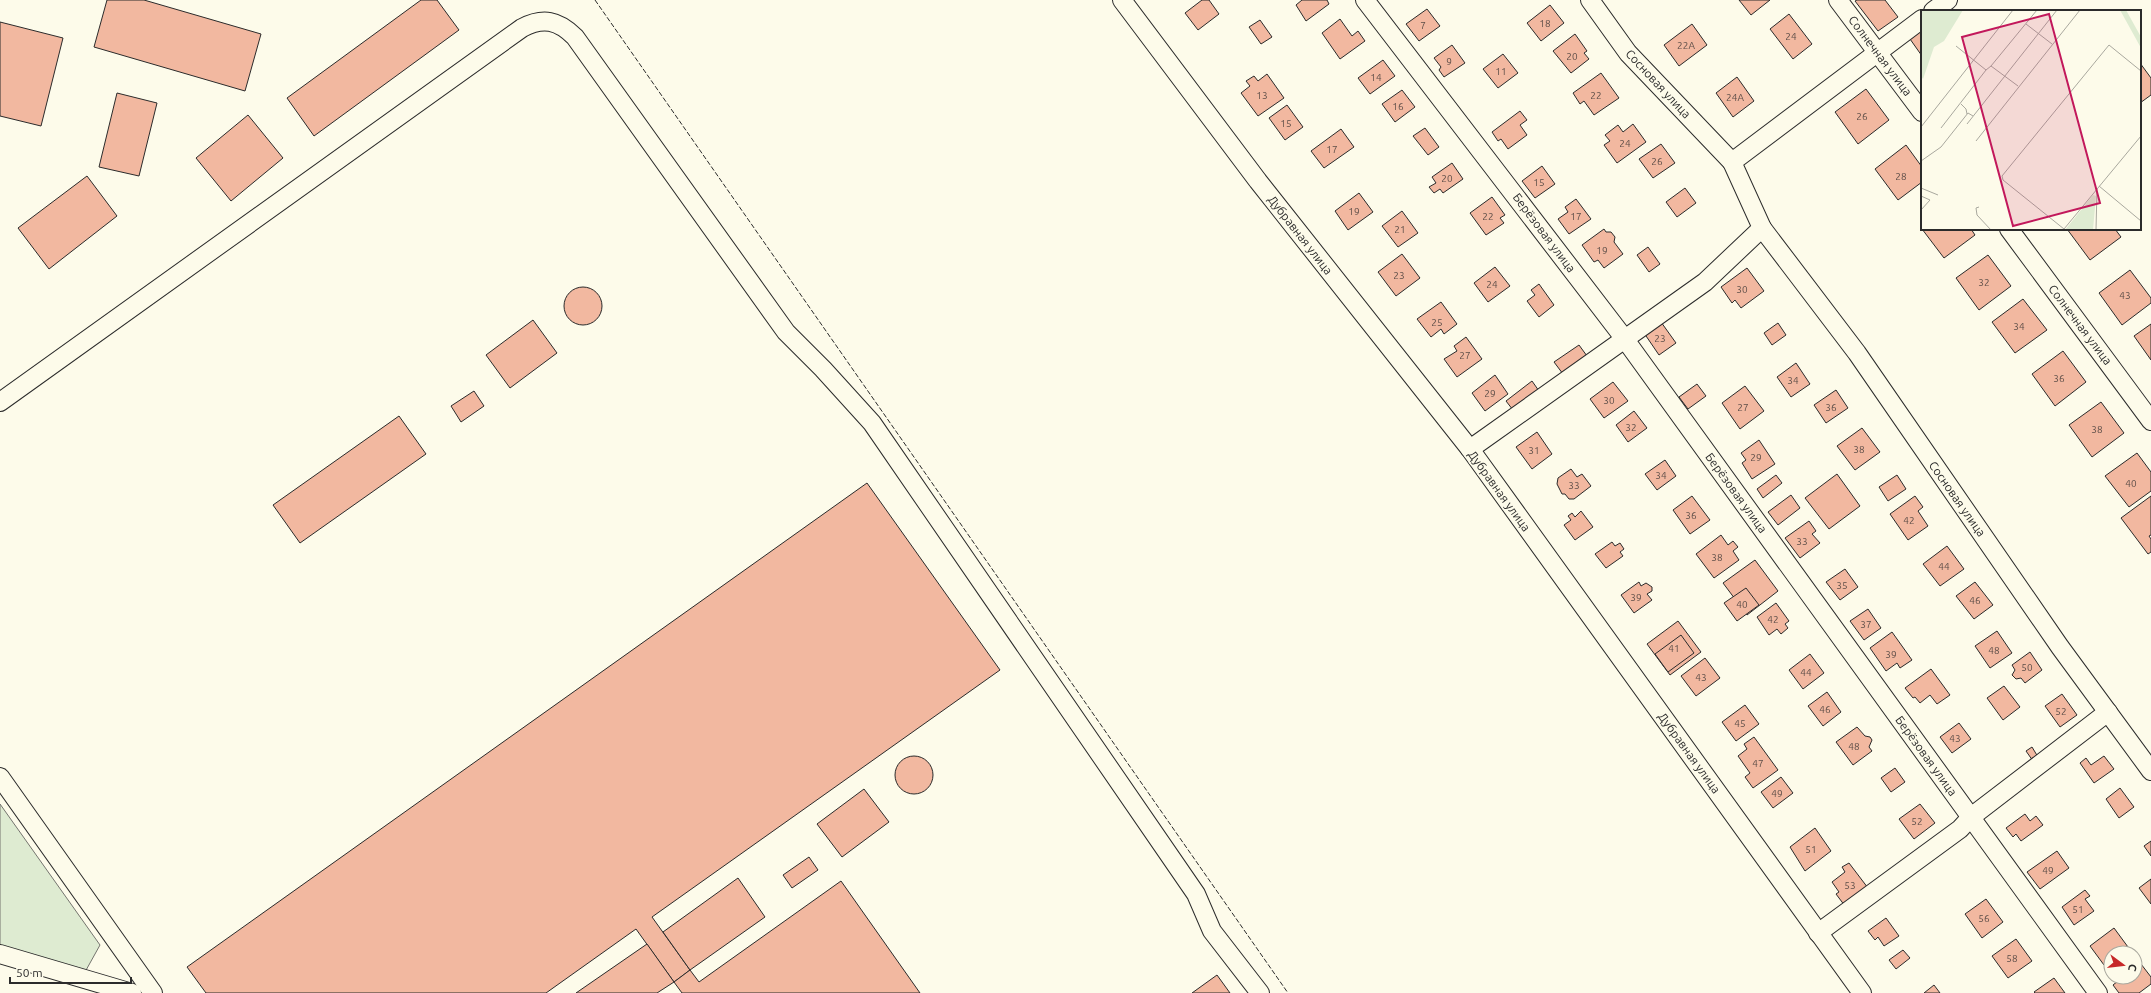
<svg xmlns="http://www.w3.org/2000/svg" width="2151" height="993" font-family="Ubuntu,sans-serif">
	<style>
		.green { fill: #deebd1; stroke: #74746e }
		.building { fill: #f2b8a0; stroke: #2b2b2b }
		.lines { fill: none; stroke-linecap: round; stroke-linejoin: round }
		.minor-casing { stroke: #2b2b2b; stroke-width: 20 }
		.minor { stroke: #fdfbea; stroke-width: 18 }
		.fence { stroke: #2b2b2b; stroke-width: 1; stroke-dasharray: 5 2; stroke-linecap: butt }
		.labels { text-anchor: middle; stroke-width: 3; stroke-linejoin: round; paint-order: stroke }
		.number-label { font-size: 10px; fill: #5d4e48 }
		.street-label { font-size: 12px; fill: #2b2b2b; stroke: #fdfbea }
		.inset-road { fill: none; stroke: #a9a89e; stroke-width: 1 }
		.view { fill: #c2185b; fill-opacity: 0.15; stroke: #c2185b; stroke-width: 2 }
		.inset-edge { fill: none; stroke: #2b2b2b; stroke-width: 2 }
	</style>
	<rect width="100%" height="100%" fill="#fdfbea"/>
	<!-- green -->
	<polygon class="green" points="0,804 100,945 85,972 0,946"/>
	<!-- building -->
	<g class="building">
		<polygon points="107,0 144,0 261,34 245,91 94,47"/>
		<polygon points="421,0 437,0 459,30 314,136 287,98"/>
		<polygon points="1202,0 1209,0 1219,14 1198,30 1185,13"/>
		<polygon points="1302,0 1327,0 1329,4 1306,21 1296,5"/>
		<polygon points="1739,0 1770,0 1751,15"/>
		<polygon points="1857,0 1885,0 1898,17 1878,31 1855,1"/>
		<polygon points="1550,5 1564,23 1541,41 1527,23"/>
		<polygon points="1427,9 1440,26 1419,41 1406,24"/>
		<polygon points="1789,14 1812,44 1793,59 1770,29"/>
		<polygon points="1340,19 1352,36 1358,31 1365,41 1340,59 1322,33"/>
		<polygon points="1260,20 1272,37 1261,44 1249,27"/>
		<polygon points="0,22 63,38 41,126 0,116"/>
		<polygon points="1692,24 1707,45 1679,66 1664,45"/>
		<polygon points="1922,30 1922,56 1910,39"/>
		<polygon points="1575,34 1587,51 1584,53 1589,59 1571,73 1553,51"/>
		<polygon points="1452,45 1465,63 1444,77 1439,70 1441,67 1434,58"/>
		<polygon points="1503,54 1518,73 1498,88 1483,69"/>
		<polygon points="1383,60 1395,76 1370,94 1358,78"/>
		<polygon points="2140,63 2151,78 2151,95 2140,103"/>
		<polygon points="1601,73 1619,98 1594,115 1584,101 1580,104 1573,93"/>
		<polygon points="1267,74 1284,98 1258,116 1241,93 1250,86 1246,81 1254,76 1258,81"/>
		<polygon points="1737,77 1754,101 1733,117 1716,93"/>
		<polygon points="1866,89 1889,120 1858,144 1835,112"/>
		<polygon points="1402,90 1415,107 1395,122 1382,104"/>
		<polygon points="117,93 157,103 139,176 99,167"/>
		<polygon points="1287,105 1303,127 1285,140 1269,118"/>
		<polygon points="1520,111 1527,120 1520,125 1527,135 1508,149 1501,139 1498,141 1492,132"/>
		<polygon points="248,115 283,158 231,201 196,158"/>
		<polygon points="1633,124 1646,142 1617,163 1604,145 1610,141 1605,135 1618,125 1623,132"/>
		<polygon points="1425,128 1439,147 1428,155 1413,136"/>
		<polygon points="1341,129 1354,147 1324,168 1311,151"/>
		<polygon points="1661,144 1675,163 1653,178 1639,159"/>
		<polygon points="1906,145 1922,167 1922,182 1898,200 1875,169"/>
		<polygon points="1452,163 1463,179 1443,193 1440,189 1434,193 1429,187 1436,183 1432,177"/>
		<polygon points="1542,166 1555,184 1535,198 1522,181"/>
		<polygon points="87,176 117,216 49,269 18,228"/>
		<polygon points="1685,188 1696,203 1677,217 1666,202"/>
		<polygon points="1359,193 1373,212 1348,230 1335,211"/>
		<polygon points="1492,197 1505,215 1500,218 1504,223 1486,235 1470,213"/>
		<polygon points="1576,199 1591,219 1569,234 1558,219 1568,212 1565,207"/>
		<polygon points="1402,211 1418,233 1398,247 1382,226"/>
		<polygon points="1604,229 1606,232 1611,232 1615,237 1614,242 1623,254 1604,268 1598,260 1594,262 1582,245"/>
		<polygon points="1922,229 1971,229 1975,235 1944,258"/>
		<polygon points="2067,229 2115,229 2121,237 2090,260"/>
		<polygon points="1648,247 1660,264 1649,272 1637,255"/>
		<polygon points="1402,254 1420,278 1396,296 1378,272"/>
		<polygon points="1988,255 2011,286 1979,310 1956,278"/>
		<polygon points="1495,267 1510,286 1488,302 1474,283"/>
		<polygon points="1747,268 1764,291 1741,308 1735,300 1732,303 1721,287"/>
		<polygon points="2130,270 2151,298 2151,303 2122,325 2099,293"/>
		<polygon points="1539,284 1554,305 1539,317 1527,301 1535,295 1531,290"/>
		<circle cx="583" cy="306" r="19"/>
		<polygon points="2023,299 2047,330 2015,353 1992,322"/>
		<polygon points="1441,302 1457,324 1444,334 1441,329 1431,337 1417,319"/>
		<polygon points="533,320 557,353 510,388 486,355"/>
		<polygon points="1661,322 1676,343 1659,355 1644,333"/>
		<polygon points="1778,323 1786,335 1772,345 1764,333"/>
		<polygon points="2151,324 2151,360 2134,336"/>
		<polygon points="1466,337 1482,359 1457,377 1444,359 1457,351 1454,346"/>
		<polygon points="1579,345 1587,356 1563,374 1554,362"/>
		<polygon points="2063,351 2086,382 2055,406 2032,374"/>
		<polygon points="1796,363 1810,384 1791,397 1777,377"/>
		<polygon points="1495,375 1508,394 1485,411 1472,393"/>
		<polygon points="1532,381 1539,391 1513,410 1506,401"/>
		<polygon points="1613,382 1628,401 1604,418 1590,399"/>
		<polygon points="1697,384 1706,396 1688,409 1679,397"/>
		<polygon points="1745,386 1764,411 1740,429 1722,403"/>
		<polygon points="1836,390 1848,408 1826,423 1814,405"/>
		<polygon points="474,391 484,406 461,422 451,406"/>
		<polygon points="2101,402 2124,433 2092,457 2069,425"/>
		<polygon points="1634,411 1647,428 1628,442 1616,425"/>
		<polygon points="399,416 426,454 300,543 273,505"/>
		<polygon points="1862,428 1880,452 1855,470 1837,446"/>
		<polygon points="1537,432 1552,454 1532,469 1516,447"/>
		<polygon points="1759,440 1775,464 1752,479 1742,463 1746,460 1741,453"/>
		<polygon points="2137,453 2151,472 2151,491 2129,507 2105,476"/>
		<polygon points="1665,460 1676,476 1657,490 1645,474"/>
		<polygon points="1571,469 1577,477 1582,474 1591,486 1574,499 1569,499 1565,494 1562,494 1557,484 1558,478"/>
		<polygon points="1837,474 1860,506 1829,529 1805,498"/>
		<polygon points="1776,475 1782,483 1763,498 1757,489"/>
		<polygon points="1897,475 1906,489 1888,501 1879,487"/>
		<polygon points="867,483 1000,670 652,917 690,970 674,982 636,929 546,993 206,993 187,967"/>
		<polygon points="1791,495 1800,508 1778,525 1768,512"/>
		<polygon points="1692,496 1710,520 1690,534 1673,510"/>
		<polygon points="1915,496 1923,507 1918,511 1928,526 1908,540 1890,514"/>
		<polygon points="2151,496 2151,535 2149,536 2151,539 2151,552 2148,554 2121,518"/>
		<polygon points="1581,511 1593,527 1575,540 1564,525 1571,520 1568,516 1572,513 1575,517"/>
		<polygon points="1809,521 1816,531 1812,534 1820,543 1800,558 1785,538"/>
		<polygon points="1721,535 1728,545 1733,541 1738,547 1733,551 1739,560 1714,578 1696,554"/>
		<polygon points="1612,542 1615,546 1620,543 1624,549 1620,552 1623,556 1606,568 1595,554"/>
		<polygon points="1947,546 1964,569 1940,586 1923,564"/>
		<polygon points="1755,560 1778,591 1747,615 1723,583"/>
		<polygon points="1845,569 1858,587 1840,600 1826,582"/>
		<polygon points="1639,582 1641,586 1646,583 1652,587 1652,591 1647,594 1652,600 1634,613 1621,595"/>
		<polygon points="1975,582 1993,605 1974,619 1956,596"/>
		<polygon points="1746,588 1759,605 1737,621 1724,603"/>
		<polygon points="1776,603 1789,621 1785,624 1788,628 1781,634 1777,629 1769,635 1757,617"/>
		<polygon points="1868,609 1881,628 1864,640 1850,621"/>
		<polygon points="1678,621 1701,652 1670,675 1647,644"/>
		<polygon points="1997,631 2012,653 1990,668 1975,646"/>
		<polygon points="1892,632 1912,660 1900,668 1897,663 1886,671 1870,648"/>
		<polygon points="1681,635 1694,653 1668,672 1655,654"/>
		<polygon points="2030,652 2042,670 2025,683 2021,678 2016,679 2012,675 2015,670 2012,665"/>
		<polygon points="1810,654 1824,673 1803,689 1789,670"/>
		<polygon points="1705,658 1720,678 1696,696 1681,676"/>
		<polygon points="1931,669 1950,695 1937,704 1930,695 1920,703 1915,697 1913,698 1905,688"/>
		<polygon points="2004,686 2020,707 2003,720 1987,698"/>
		<polygon points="1827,692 1841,712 1823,726 1808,706"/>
		<polygon points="2062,694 2077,715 2060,727 2045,706"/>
		<polygon points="1745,705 1759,724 1736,741 1722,722"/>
		<polygon points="1959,723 1971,739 1952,753 1940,737"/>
		<polygon points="1857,727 1865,736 1870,737 1872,740 1869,747 1872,751 1853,765 1836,742"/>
		<polygon points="1754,737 1778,770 1753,788 1745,777 1750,773 1738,756 1747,749 1744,744"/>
		<polygon points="2032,747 2038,757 2033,761 2026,751"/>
		<polygon points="2104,756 2114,769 2094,783 2080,763 2086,758 2091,765"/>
		<circle cx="914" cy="775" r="19"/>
		<polygon points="1895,768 1905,782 1891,792 1881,778"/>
		<polygon points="1781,777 1793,793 1773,808 1761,792"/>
		<polygon points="2120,788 2134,807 2119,818 2106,799"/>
		<polygon points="864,789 889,822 842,857 817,824"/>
		<polygon points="1920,804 1935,823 1914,839 1899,819"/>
		<polygon points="2025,814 2030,821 2036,816 2043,825 2021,841 2016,834 2013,837 2006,828"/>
		<polygon points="1815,828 1831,851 1805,871 1790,847"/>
		<polygon points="2151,841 2151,856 2144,846"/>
		<polygon points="2057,851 2069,868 2040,889 2027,872"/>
		<polygon points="809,857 818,870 792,888 783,875"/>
		<polygon points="1849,863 1868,888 1845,906 1836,894 1839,892 1832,882 1845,872 1842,867"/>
		<polygon points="738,878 765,917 690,970 663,932"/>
		<polygon points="2151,879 2151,904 2139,888"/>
		<polygon points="841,881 920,993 682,993 674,982 690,970 699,982"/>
		<polygon points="2085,890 2090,896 2085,899 2094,911 2074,925 2062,907"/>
		<polygon points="1986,899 2003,922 1982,938 1965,914"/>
		<polygon points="1886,918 1899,936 1884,946 1878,937 1875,940 1868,931"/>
		<polygon points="2114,928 2128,947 2120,953 2111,953 2111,960 2104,965 2090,946"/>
		<polygon points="2016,939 2032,961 2008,978 1992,956"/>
		<polygon points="647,944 674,982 657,993 576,993"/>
		<polygon points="1903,950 1910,958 1896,969 1889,960"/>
		<polygon points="2141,964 2151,977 2151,984 2139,993 2119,993 2113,985 2123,977 2135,977 2135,968"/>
		<polygon points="1217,975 1230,993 1192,993"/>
		<polygon points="2054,978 2065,993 2035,993 2034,992"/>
		<polygon points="1934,985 1940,993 1924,993"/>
	</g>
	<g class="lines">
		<defs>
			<g id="minor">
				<polyline points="1122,0 1258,181 1470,449 1862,993"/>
				<polyline points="1365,0 1624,338 2098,993"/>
				<polyline points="1590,0 1628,53 1732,162"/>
				<polyline points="1838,0 1922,112"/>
				<polyline points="1933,11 1948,0"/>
				<polyline points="1762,228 1857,353 2060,647 2151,771"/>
				<polyline points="2009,229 2151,421"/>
				<path d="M 0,402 L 522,28 C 543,17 558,20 575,37 L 786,332 L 823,369 L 872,423 L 1196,894 L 1212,931 L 1260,993"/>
				<polyline points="1470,449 1705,282 1762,228 1732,162 1922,19"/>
				<polyline points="0,777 153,993"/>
				<polyline points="1818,933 1960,829 1971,817 2108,712"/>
				<polyline points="0,954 132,993"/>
			</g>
		</defs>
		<!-- minor casing -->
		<use href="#minor" class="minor-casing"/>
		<!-- minor -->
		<use href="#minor" class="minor"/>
		<!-- fence -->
		<polyline class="fence" points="595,0 1288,993"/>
	</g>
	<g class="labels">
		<!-- number labels -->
		<g class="number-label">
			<text x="1545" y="27">18</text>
			<text x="1423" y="29">7</text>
			<text x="1791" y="40">24</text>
			<text x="1686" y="49">22А</text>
			<text x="1572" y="60">20</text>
			<text x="1449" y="65">9</text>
			<text x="1501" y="75">11</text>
			<text x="1376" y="81">14</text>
			<text x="1262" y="99">13</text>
			<text x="1596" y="99">22</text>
			<text x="1735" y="101">24А</text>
			<text x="1398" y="110">16</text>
			<text x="1862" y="120">26</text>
			<text x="1286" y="127">15</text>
			<text x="1625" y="147">24</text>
			<text x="1332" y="153">17</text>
			<text x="1657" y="165">26</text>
			<text x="1901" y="180">28</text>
			<text x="1447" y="182">20</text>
			<text x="1539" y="186">15</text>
			<text x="1354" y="215">19</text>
			<text x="1488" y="220">22</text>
			<text x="1576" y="220">17</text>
			<text x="1400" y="233">21</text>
			<text x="1602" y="254">19</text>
			<text x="1399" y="279">23</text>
			<text x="1984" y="286">32</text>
			<text x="1492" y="288">24</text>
			<text x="1742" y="293">30</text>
			<text x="2125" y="299">43</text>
			<text x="1437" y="326">25</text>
			<text x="2019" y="330">34</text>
			<text x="1660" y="342">23</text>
			<text x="1465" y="359">27</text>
			<text x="2059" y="382">36</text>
			<text x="1793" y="384">34</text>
			<text x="1490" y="397">29</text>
			<text x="1609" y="404">30</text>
			<text x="1743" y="411">27</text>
			<text x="1831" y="411">36</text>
			<text x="1631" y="431">32</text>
			<text x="2097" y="433">38</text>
			<text x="1859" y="453">38</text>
			<text x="1534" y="454">31</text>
			<text x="1756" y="461">29</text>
			<text x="1661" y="479">34</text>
			<text x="2131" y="487">40</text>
			<text x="1574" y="489">33</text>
			<text x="1691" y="519">36</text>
			<text x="1909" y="524">42</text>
			<text x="1802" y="545">33</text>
			<text x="1717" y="561">38</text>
			<text x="1944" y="570">44</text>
			<text x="1842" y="589">35</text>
			<text x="1636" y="601">39</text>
			<text x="1975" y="604">46</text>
			<text x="1742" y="608">40</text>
			<text x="1773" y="623">42</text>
			<text x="1866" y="628">37</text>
			<text x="1674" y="652">41</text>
			<text x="1994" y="654">48</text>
			<text x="1891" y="658">39</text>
			<text x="2027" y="671">50</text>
			<text x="1806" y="676">44</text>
			<text x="1701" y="681">43</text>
			<text x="1825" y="713">46</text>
			<text x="2061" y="715">52</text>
			<text x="1740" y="727">45</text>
			<text x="1955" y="742">43</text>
			<text x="1854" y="750">48</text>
			<text x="1758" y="767">47</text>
			<text x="1777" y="797">49</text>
			<text x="1917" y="825">52</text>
			<text x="1811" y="853">51</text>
			<text x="2048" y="874">49</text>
			<text x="1850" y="889">53</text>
			<text x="2078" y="913">51</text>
			<text x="1984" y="922">56</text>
			<text x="2012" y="962">58</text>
		</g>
		<!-- street labels -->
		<g class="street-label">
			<text transform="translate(1880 56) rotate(53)" y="4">Солнечная улица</text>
			<text transform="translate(1658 84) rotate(47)" y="4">Сосновая улица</text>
			<text transform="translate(1544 233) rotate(53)" y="4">Берёзовая улица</text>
			<text transform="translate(1300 235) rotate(52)" y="4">Дубравная улица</text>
			<text transform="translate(2080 325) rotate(53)" y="4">Солнечная улица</text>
			<text transform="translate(1499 491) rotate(54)" y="4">Дубравная улица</text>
			<text transform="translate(1736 493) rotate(54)" y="4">Берёзовая улица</text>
			<text transform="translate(1957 499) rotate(55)" y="4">Сосновая улица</text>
			<text transform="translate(1689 753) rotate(54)" y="4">Дубравная улица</text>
			<text transform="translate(1926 756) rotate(54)" y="4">Берёзовая улица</text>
		</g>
	</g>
	<!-- overview -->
	<g transform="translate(1921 10)">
		<rect width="220" height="220" fill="#fdfbea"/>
		<path d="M 0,0 L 42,0 L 23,31 L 13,37 L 2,69 L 0,66 ZM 199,0 L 205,0 L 220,27 L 220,38 ZM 172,185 L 175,186 L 172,220 L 144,220 Z" fill="#deebd1"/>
		<path class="inset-road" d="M 105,14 L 131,34M 35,36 L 65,60 L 70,56 L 97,76M 70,56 L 116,0M 40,94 L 45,99 L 46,104M 46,114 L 136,0M 0,117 L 92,0M 20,118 L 65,60M 55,131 L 159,0M 0,151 L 20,137 L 47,103 L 52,106M 178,176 L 220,211M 0,178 L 17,185M 0,186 L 9,190 L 0,200M 58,197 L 55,198 L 56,205 L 70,220M 143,219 L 82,170 L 81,166 L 188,35 L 220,61M 143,219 L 220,126M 175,220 L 176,179"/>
		<path class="view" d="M 128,4 L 179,193 L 92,216 L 41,27 Z"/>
		<rect width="220" height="220" class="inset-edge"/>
	</g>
	<!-- north arrow -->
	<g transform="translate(2123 965) rotate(105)"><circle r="19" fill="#fdfbea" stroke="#a9a89e"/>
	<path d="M0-3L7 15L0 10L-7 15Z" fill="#c62828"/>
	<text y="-6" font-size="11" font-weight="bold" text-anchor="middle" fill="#2b2b2b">С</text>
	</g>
	<!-- scale -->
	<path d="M10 977v6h121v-6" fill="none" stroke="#2b2b2b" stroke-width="2"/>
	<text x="16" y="977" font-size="12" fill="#2b2b2b" stroke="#fdfbea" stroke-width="3" paint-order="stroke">50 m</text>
</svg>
